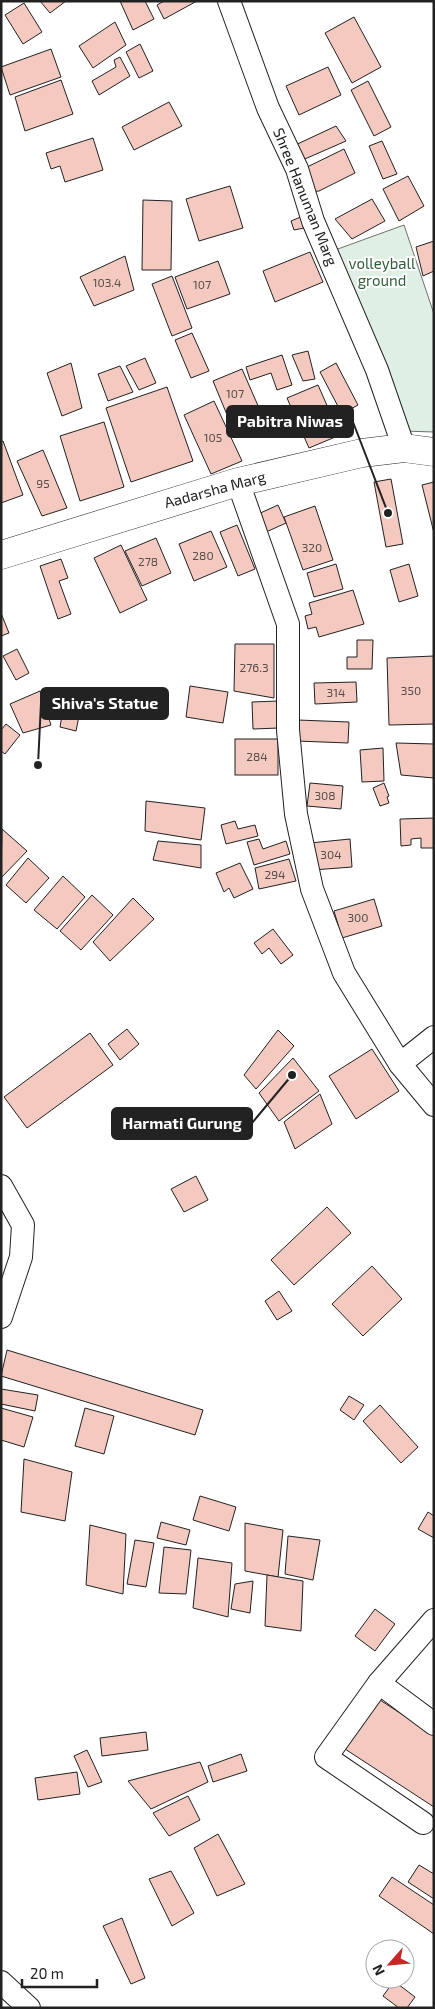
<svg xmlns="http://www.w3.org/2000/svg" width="435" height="2009" font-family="'Exo 2',sans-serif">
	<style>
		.green { fill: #e0efe3; stroke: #6f6f6f }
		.building { fill: #f3c9c0; stroke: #222 }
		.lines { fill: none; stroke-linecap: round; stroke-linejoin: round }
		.minor-casing { stroke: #222; stroke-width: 24 }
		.secondary-casing { stroke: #222; stroke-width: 29 }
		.minor { stroke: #fff; stroke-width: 22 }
		.secondary { stroke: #fff; stroke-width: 28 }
		.labels { text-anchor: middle; stroke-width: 4; stroke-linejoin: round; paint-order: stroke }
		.number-label { font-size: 12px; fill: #564c4a }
		.street-label { font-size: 15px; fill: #222; stroke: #fff }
		.park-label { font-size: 15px; fill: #2f5e38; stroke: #fff }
		.leader { fill: none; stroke: #222; stroke-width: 2 }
		.callout-dot { fill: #222; stroke: #fff; stroke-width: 2 }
		.callout { fill: #222; stroke: #222; stroke-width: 2 }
		.callout-label { font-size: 16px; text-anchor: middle; font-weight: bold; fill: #fff }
	</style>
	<rect width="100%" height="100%" fill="#fff"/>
	<!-- green -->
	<polygon class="green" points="404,225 434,314 434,432 403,431 335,250"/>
	<!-- building -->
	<g class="building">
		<polygon points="40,1 66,1 50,13"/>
		<polygon points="120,1 145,1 154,19 133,30"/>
		<polygon points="164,1 197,1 164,19 157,5"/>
		<polygon points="24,3 42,32 23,44 5,15"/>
		<polygon points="354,17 381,67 352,83 325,33"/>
		<polygon points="115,22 126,45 93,68 79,46"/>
		<polygon points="140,44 153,71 139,78 126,52"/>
		<polygon points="51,49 61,77 10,95 1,67"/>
		<polygon points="120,57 130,76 99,95 92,81 116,67 114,60"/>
		<polygon points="328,67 341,95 299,115 286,86"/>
		<polygon points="61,80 73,114 25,131 15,97"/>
		<polygon points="368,81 391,127 374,136 351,90"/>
		<polygon points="169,102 182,126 134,150 122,127"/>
		<polygon points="336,126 346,141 298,162 291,147"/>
		<polygon points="93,138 103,170 65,182 60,166 51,169 46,153"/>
		<polygon points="382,141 397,174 383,179 369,146"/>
		<polygon points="344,149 355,173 319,191 310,192 305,168"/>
		<polygon points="408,176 424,206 399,221 383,189"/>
		<polygon points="230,186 243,228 199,241 186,199"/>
		<polygon points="372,199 385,221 352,239 335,219"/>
		<polygon points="143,200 172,201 171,270 142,270"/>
		<polygon points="303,216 309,227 294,230 291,221"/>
		<polygon points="434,241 434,271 423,276 416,247"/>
		<polygon points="310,252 323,282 275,302 263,271"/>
		<polygon points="125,256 134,290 94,306 80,277"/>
		<polygon points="218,261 230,294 187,309 175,277"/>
		<polygon points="172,276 192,328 172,336 152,284"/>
		<polygon points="192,333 209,371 191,378 175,340"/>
		<polygon points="308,351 315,379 303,381 292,355"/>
		<polygon points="282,355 292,385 277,390 271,373 250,380 246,367"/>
		<polygon points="145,358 156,383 139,390 126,366"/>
		<polygon points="71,363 82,408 62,416 47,373"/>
		<polygon points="336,363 358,405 342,414 320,372"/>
		<polygon points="120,366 133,392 108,401 98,374"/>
		<polygon points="242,369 259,408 245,414 249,424 240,427 237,419 230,422 213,381"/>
		<polygon points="318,385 340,435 309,448 287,398"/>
		<polygon points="167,387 193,461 131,482 106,408"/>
		<polygon points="214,401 242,461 211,474 184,415"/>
		<polygon points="104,422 124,487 80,501 60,436"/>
		<polygon points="3,441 23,495 1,503 1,442"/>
		<polygon points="43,450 67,508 42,516 17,461"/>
		<polygon points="391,479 403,544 386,547 374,482"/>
		<polygon points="434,482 434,533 422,485"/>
		<polygon points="278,505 286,523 264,533 256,515"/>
		<polygon points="315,506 333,560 303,570 284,517"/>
		<polygon points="237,525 255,569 238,576 220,532"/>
		<polygon points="211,531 227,567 194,581 179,544"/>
		<polygon points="156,538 171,573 142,586 125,551"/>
		<polygon points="121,545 147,600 120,613 94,558"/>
		<polygon points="61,559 68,578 59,581 71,614 58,619 40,566"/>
		<polygon points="336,564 343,589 314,597 307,573"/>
		<polygon points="409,564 418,596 399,602 390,570"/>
		<polygon points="353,590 364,624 319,637 316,627 308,629 305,616 312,614 309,603"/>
		<polygon points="1,613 9,633 1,636"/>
		<polygon points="357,640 373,640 372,669 347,669 347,657 357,657"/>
		<polygon points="235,644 274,644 274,698 234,691"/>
		<polygon points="17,649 29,673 16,680 3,656"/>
		<polygon points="434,656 434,724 389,725 387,658"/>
		<polygon points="356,682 357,702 315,704 314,683"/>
		<polygon points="190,686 228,692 223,723 186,717"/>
		<polygon points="40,691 51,725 23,733 10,704"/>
		<polygon points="66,693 83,696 76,731 60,727"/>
		<polygon points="278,701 279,728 253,729 252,702"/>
		<polygon points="298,720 349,722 348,743 297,741"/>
		<polygon points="6,724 20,735 5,754 1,751 1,730"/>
		<rect x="235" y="739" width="43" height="36"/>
		<polygon points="396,743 434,744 434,778 401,775"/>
		<polygon points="383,748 384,781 362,782 360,750"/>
		<polygon points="310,783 343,786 341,809 307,806"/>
		<polygon points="384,783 389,796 387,797 389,803 380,806 373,788"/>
		<polygon points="146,801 205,808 201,840 145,831"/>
		<polygon points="434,818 434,848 421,848 421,838 411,839 411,845 401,846 400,819"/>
		<polygon points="235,821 238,829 255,825 258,836 226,844 221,825"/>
		<polygon points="2,829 27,851 2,877 1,877"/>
		<polygon points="259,839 263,849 286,841 290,854 254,865 247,842"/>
		<polygon points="350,839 352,867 313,870 310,843"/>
		<polygon points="158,841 201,845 201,868 153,860"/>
		<polygon points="28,858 49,878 26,903 6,885"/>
		<polygon points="289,859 296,881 259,889 255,868"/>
		<polygon points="240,863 253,889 234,898 229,888 224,892 216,873"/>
		<polygon points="63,876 85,897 57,929 34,910"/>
		<polygon points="92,895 113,915 81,950 60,931"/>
		<polygon points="133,898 154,919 110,961 93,942"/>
		<polygon points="374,899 382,926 342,938 334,911"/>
		<polygon points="273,929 293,955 281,964 269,948 262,954 254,943"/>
		<polygon points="127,1029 139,1044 120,1060 108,1044"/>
		<polygon points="278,1030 294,1046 256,1089 244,1075"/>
		<polygon points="90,1033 113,1065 27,1128 4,1097"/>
		<polygon points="372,1049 399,1091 356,1119 329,1076"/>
		<polygon points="293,1058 319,1091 279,1121 259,1093"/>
		<polygon points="320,1094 332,1124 295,1149 284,1122"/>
		<polygon points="196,1176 208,1200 184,1212 171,1189"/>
		<polygon points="327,1207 351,1233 294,1285 271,1260"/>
		<polygon points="372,1266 402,1299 363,1336 332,1304"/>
		<polygon points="279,1291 292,1311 277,1320 265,1301"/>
		<polygon points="7,1350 203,1410 195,1435 1,1376"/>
		<polygon points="1,1389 38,1395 35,1411 1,1404"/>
		<polygon points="349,1396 364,1405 354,1420 340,1410"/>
		<polygon points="380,1405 418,1447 401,1463 363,1421"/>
		<polygon points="1,1408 33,1417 24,1447 1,1440"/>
		<polygon points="85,1408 114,1416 104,1454 75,1446"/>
		<polygon points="24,1459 72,1472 65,1521 21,1512"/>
		<polygon points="200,1496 236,1507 229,1531 193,1520"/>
		<polygon points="428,1512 434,1516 434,1538 418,1529"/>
		<polygon points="161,1522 190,1530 186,1545 157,1538"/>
		<polygon points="245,1523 283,1530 278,1577 245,1571"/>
		<polygon points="90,1525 126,1534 123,1594 86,1585"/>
		<polygon points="288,1536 320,1540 313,1580 285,1574"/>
		<polygon points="135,1540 154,1543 146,1587 127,1584"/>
		<polygon points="164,1547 191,1550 186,1594 159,1593"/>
		<polygon points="198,1558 232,1563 228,1617 193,1608"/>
		<polygon points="267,1575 303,1581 301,1631 265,1626"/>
		<polygon points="253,1581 250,1613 231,1609 235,1584"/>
		<polygon points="375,1609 395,1624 375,1651 355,1636"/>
		<polygon points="380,1700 434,1735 434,1807 345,1749"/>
		<polygon points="146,1732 148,1750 102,1756 100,1738"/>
		<polygon points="87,1750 102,1782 88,1787 74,1756"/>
		<polygon points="241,1754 247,1771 213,1782 208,1766"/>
		<polygon points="200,1762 208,1782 151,1809 128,1781"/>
		<polygon points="77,1772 80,1794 38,1800 35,1778"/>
		<polygon points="188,1796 200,1820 169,1836 153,1813"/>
		<polygon points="218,1834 245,1884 217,1896 194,1848"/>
		<polygon points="419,1865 434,1874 434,1899 408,1882"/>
		<polygon points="171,1871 194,1913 172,1926 149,1879"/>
		<polygon points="392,1877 434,1905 434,1934 379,1896"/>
		<polygon points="122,1918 145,1978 131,1984 103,1926"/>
		<polygon points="394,1981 415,1997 407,2008 399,2008 383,1996"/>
	</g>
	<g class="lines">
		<defs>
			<g id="minor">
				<polyline points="229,1 268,108 297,169 313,221 377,370 404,448"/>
				<polyline points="238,482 288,624 288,730 296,814 312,889 344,973 400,1064 434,1037"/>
				<polyline points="400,1064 434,1105"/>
				<polyline points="1,1186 23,1225 21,1257 1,1317"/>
				<polyline points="379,1683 434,1724"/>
				<polyline points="423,1823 326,1757 379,1683 434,1620"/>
				<polyline points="1,1982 29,2008"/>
			</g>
			<polyline id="secondary" points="1,555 238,482 362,453 404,448 434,452"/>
		</defs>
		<!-- minor casing -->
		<use href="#minor" class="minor-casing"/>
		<!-- secondary casing -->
		<use href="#secondary" class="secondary-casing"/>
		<!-- minor -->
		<use href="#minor" class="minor"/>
		<!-- secondary -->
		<use href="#secondary" class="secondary"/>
	</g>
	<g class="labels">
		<!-- number labels -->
		<g class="number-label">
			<text x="107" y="287">103.4</text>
			<text x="202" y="289">107</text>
			<text x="235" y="398">107</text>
			<text x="213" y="442">105</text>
			<text x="43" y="488">95</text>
			<text x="312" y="552">320</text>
			<text x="203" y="560">280</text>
			<text x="148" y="566">278</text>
			<text x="254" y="672">276.3</text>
			<text x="411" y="695">350</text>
			<text x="336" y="697">314</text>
			<text x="257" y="761">284</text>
			<text x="325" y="800">308</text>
			<text x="331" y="859">304</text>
			<text x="275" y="879">294</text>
			<text x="358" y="922">300</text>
		</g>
		<!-- street labels -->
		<g class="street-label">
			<text transform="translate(305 197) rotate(68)" y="5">Shree Hanuman Marg</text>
			<text transform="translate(215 490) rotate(-15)" y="5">Aadarsha Marg</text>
		</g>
		<!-- park labels -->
		<g class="park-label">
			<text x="382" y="269">volleyball<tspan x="382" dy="17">ground</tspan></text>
		</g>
	</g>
	<!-- callouts -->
	<path class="leader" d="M388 513L353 422M38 765L41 703M292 1075L252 1123"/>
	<g class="callout-dot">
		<circle cx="388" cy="513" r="5"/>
		<circle cx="38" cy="765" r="5"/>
		<circle cx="292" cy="1075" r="5"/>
	</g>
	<g class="callout">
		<rect x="227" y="406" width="126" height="31" rx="5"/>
		<rect x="41" y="688" width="127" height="31" rx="5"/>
		<rect x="112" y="1108" width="140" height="31" rx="5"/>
	</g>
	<g class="callout-label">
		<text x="290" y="427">Pabitra Niwas</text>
		<text x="105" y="709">Shiva's Statue</text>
		<text x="182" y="1129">Harmati Gurung</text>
	</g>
	<!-- border -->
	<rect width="435" height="2009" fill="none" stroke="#222222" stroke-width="5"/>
	<!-- north arrow -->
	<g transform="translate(390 1964) rotate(243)"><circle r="24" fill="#ffffff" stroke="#a7a7a7"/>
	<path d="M0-4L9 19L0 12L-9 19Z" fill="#c62828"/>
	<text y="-8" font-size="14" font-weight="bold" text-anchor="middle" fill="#222222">N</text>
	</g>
	<!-- scale -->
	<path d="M22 1979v8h75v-8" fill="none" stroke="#222222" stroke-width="2.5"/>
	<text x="30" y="1979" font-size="15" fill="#222222" stroke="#ffffff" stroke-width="4" paint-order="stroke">20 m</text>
</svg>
